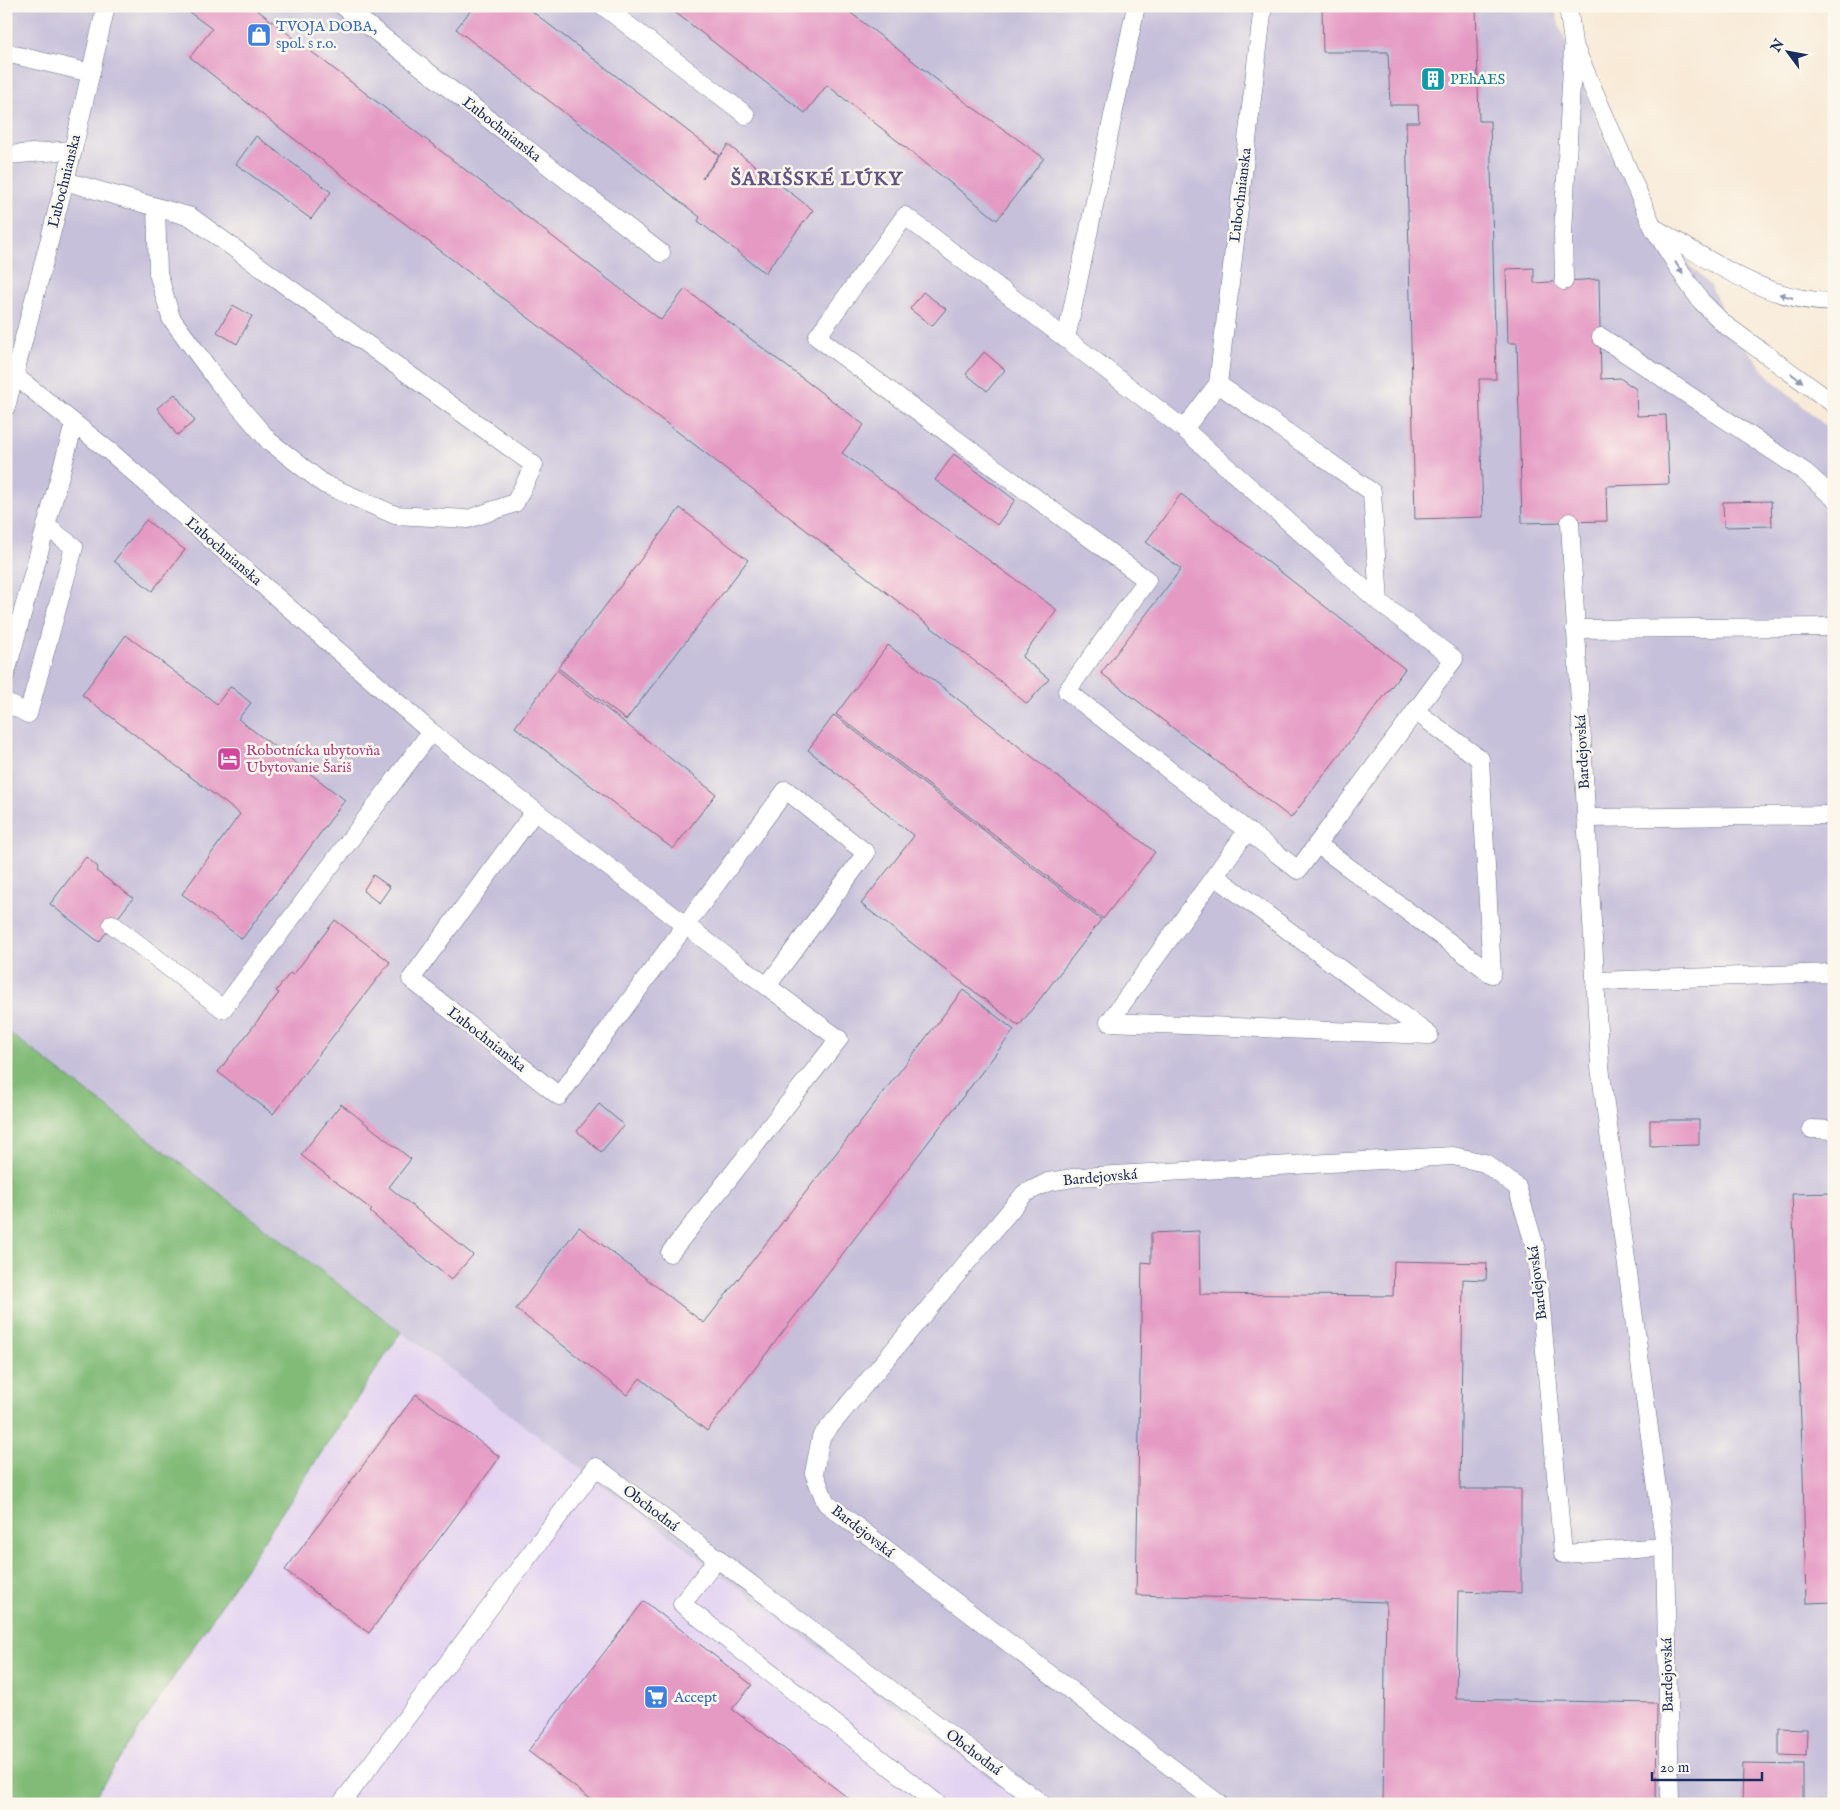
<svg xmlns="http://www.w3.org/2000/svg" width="1840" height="1810" font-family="'IM FELL English',serif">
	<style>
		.built { fill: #e3d3f2 }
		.industrial { fill: #c6c0da }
		.forest { fill: #82bb78; stroke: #4e756b }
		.building { fill: #e59ac4 }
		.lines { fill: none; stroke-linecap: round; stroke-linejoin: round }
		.lane-casing { stroke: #687088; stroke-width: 19 }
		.lane { stroke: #fff; stroke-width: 18 }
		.oneway { fill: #8d97ae }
		.labels { text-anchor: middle; stroke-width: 5; stroke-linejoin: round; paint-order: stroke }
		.shop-label { font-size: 15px; fill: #366cbe; stroke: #fbf7ec; text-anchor: start }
		.culture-label { font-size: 15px; fill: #0d838f; stroke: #fbf7ec; text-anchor: start }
		.street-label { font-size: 15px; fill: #1b2f5e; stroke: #fbf7ec }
		.hotel-label { font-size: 15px; fill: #b23c85; stroke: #fbf7ec; text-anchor: start }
		.district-label { font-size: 20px; font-weight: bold; letter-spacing: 1px; fill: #625482; stroke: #fbf7ec }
	</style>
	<rect width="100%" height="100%" fill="#fbf7ec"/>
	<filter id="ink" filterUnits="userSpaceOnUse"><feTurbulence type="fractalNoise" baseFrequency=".02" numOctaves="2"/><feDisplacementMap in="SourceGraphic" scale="10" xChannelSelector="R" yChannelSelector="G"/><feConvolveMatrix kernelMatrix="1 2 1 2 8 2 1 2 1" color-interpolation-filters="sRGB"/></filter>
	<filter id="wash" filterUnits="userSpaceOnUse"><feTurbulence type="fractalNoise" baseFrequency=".0096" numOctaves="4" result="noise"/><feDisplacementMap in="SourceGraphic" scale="20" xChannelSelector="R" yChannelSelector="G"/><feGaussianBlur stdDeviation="1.12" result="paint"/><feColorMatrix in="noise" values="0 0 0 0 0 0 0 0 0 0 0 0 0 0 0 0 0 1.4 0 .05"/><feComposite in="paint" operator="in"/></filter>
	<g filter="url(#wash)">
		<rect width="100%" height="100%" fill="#f8ead7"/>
		<!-- built -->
		<polygon class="built" points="401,1332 665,1531 1024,1804 90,1804"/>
		<!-- industrial -->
		<polygon class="industrial" points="6,6 1554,6 1559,25 1607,146 1655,232 1711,286 1731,328 1770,378 1834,433 1834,1804 1024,1804 401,1332 6,1030"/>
		<!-- forest -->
		<polygon class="forest" points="6,1030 401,1332 90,1804 6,1804"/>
		<g id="blocks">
			<!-- building -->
			<g class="building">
				<polygon points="194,6 252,6 661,320 685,289 864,425 842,453 1057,610 1022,657 1049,679 1027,704 1000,681 814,536 259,112 190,57 212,29 189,12"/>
				<polygon points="474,6 525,6 719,155 702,179 728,145 813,210 765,273 698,221 700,217 456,29"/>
				<polygon points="667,6 842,6 968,104 1044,158 997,220 827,85 805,113"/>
				<polygon points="1322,6 1476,6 1479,121 1490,121 1496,379 1479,379 1483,517 1415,519 1406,122 1419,122 1418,105 1390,105 1388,52 1323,52"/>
				<polygon points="256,136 331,192 311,219 236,164"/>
				<polygon points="1534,268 1534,283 1599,279 1601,379 1620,378 1636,389 1637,416 1666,415 1669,484 1606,486 1607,521 1522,523 1517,343 1508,343 1506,269"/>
				<polygon points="923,292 946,309 932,326 910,309"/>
				<polygon points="233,305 252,316 237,344 217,332"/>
				<polygon points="984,352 1005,370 987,391 966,374"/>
				<polygon points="175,394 195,421 177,435 157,408"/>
				<polygon points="954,454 1015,500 997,525 935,480"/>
				<polygon points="1181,494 1405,669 1291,818 1101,673 1181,569 1146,542"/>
				<polygon points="1771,501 1772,526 1724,527 1723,502"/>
				<polygon points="680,508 748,560 626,720 558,668"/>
				<polygon points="146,520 185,550 152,591 114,561"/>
				<polygon points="126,635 217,704 230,687 234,689 251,703 238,719 345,800 242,939 182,894 240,814 82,695"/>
				<polygon points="888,645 1155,852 1103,919 836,714"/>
				<polygon points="557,670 716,794 673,849 515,727"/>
				<polygon points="834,715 1101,920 1019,1026 861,904 914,836 808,750"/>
				<polygon points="86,857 98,867 96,871 133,898 99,942 50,904"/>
				<polygon points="373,875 390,887 379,903 363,891"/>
				<polygon points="335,920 390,962 273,1114 218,1072 279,993 276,991 290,973 293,975"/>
				<polygon points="963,990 1014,1030 707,1431 640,1378 627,1395 516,1309 579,1227 704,1323"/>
				<polygon points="341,1104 411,1159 389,1187 473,1255 451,1280 370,1212 372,1210 301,1155"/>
				<polygon points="599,1104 624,1125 601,1152 577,1131"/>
				<polygon points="1650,1120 1699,1120 1699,1145 1650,1146"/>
				<polygon points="1834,1193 1834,1602 1806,1603 1803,1472 1792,1194"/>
				<polygon points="1199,1231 1200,1294 1393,1296 1394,1261 1487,1263 1486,1280 1463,1279 1460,1489 1521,1489 1521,1593 1458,1591 1456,1699 1657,1703 1656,1804 1383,1804 1386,1602 1136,1595 1142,1262 1151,1263 1151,1233"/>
				<polygon points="416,1394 500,1457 369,1633 285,1570"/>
				<polygon points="644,1601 752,1685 732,1709 856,1804 597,1804 528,1751"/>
				<polygon points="1779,1728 1807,1729 1806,1756 1779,1755"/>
				<polygon points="1743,1764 1803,1765 1803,1804 1742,1804"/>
			</g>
		</g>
	</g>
	<g filter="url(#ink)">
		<use href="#blocks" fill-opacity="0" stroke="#687088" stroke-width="1"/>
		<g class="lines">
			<defs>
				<g id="lane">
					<polyline points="343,6 661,253"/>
					<polyline points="603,6 746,115"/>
					<polyline points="1568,6 1573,43 1653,227 1686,280 1701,301 1724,324 1834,404"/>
					<polyline points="6,53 91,73"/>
					<polyline points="6,155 73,150"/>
					<polyline points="65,181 191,217 534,465 515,503 468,519 395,515 324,484 269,441 219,383 171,318 158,273 156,207"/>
					<path d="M 1656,229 C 1711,261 1768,302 1834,302"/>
					<polyline points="1564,281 1563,233 1573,48"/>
					<polyline points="1601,337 1805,472 1834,498"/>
					<polyline points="1066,339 1136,6"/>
					<polyline points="6,376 14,375 114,455 431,732 734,962 839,1039 670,1253"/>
					<polyline points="1218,384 1372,492 1379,602 1454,659 1298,870 1067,691 1147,580 817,337 905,216 1184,429 1218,384 1263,6"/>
					<polyline points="6,407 73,150 106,6"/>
					<polyline points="1184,429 1379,602"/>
					<polyline points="1575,629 1834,627"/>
					<polyline points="6,673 74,424"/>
					<polyline points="6,702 28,714 74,547 46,526"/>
					<polyline points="535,811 411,979 559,1096 786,790 866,853 767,986"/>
					<polyline points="1586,818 1834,815"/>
					<polyline points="1317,844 1492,974 1480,759 1415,711"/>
					<polyline points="1215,876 1429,1035 1109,1022 1247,831"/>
					<polyline points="112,924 223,1009 431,732"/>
					<polyline points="1595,981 1834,973"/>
					<polyline points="1811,1129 1834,1130"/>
					<polyline points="1665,1547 1670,1804"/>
					<polyline points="718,1558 682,1604 938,1804"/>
					<polyline points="341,1804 596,1467 1042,1804"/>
					<polyline points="1219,1804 826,1503 814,1473 821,1437 1024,1194 1048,1182 1079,1177 1453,1156 1485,1163 1517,1187 1536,1250 1563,1554 1665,1547 1600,1067 1570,522"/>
				</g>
			</defs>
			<!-- lane casing -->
			<use href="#lane" class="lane-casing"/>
			<!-- lane -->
			<use href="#lane" class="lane"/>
		</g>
		<!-- one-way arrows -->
		<defs><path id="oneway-solid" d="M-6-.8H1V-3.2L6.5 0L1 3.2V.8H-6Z" transform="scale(1.25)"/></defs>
		<g class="oneway">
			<use href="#oneway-solid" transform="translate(1679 268) rotate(58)"/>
			<use href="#oneway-solid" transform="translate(1786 296) rotate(-164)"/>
			<use href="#oneway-solid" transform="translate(1797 378) rotate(36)"/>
		</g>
	</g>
	<!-- icons -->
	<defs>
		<symbol id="shop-square" viewBox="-11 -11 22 22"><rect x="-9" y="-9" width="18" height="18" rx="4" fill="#3f7fe0" stroke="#fbf7ec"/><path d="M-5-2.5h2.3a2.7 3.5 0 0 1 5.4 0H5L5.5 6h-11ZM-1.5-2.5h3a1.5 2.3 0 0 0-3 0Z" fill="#fff"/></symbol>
		<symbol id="building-square" viewBox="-11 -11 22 22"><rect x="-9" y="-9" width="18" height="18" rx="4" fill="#0f9aa8" stroke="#fbf7ec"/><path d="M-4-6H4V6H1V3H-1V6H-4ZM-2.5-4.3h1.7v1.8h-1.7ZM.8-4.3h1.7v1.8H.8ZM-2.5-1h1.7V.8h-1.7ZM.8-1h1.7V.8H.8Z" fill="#fff"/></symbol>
		<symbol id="hotel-square" viewBox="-11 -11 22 22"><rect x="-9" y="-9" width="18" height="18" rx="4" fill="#d1479c" stroke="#fbf7ec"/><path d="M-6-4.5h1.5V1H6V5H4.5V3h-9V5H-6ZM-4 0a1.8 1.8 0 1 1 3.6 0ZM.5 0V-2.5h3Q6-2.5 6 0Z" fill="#fff"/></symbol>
		<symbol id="supermarket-square" viewBox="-11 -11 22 22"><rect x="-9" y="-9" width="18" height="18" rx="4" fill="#3f7fe0" stroke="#fbf7ec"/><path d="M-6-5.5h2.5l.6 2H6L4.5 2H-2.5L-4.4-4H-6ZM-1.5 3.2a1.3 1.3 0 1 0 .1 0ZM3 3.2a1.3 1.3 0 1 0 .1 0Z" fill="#fff"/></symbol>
	</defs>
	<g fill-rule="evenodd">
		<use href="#shop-square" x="245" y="21" width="28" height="28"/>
		<use href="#building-square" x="1419" y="65" width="28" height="28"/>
		<use href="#hotel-square" x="215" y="745" width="28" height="28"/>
		<use href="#supermarket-square" x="642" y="1683" width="28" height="28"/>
	</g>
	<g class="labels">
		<!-- shop labels -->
		<g class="shop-label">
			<text x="276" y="31">TVOJA DOBA,<tspan x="276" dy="17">spol. s r.o.</tspan></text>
			<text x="674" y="1702">Accept</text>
		</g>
		<!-- culture labels -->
		<g class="culture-label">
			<text x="1450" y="84">PEhAES</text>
		</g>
		<!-- street labels -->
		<g class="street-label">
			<text transform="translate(502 129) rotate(38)" y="5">Ľubochnianska</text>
			<text transform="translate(64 181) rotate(-76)" y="5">Ľubochnianska</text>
			<text transform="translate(1240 195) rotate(-83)" y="5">Ľubochnianska</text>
			<text transform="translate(224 551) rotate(41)" y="5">Ľubochnianska</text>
			<text transform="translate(1582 752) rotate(-93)" y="5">Bardejovská</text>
			<text transform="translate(487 1039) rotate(38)" y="5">Ľubochnianska</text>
			<text transform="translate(1100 1177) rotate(-5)" y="5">Bardejovská</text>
			<text transform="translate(1537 1283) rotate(-97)" y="5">Bardejovská</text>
			<text transform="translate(651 1508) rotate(37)" y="5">Obchodná</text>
			<text transform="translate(863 1531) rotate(38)" y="5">Bardejovská</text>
			<text transform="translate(1667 1675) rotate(-91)" y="5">Bardejovská</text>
			<text transform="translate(974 1752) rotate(37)" y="5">Obchodná</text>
		</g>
		<!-- hotel labels -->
		<g class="hotel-label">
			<text x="246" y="755">Robotnícka ubytovňa<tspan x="246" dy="17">Ubytovanie Šariš</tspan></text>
		</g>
		<!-- district labels -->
		<g class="district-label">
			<text x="817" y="185">ŠARIŠSKÉ LÚKY</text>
		</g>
	</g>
	<!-- margin -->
	<rect width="1840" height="1810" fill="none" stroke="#fbf7ec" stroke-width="25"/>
	<!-- north arrow -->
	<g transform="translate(1788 52) rotate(302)" stroke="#fbf7ec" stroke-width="4" paint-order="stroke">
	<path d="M0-4L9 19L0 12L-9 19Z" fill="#1b2f5e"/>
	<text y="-8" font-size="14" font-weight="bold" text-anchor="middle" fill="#1b2f5e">N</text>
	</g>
	<!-- scale -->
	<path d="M1652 1772v8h110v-8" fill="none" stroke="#1b2f5e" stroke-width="2.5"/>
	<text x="1660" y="1772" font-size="15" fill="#1b2f5e" stroke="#fbf7ec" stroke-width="4" paint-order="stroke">20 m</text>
</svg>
